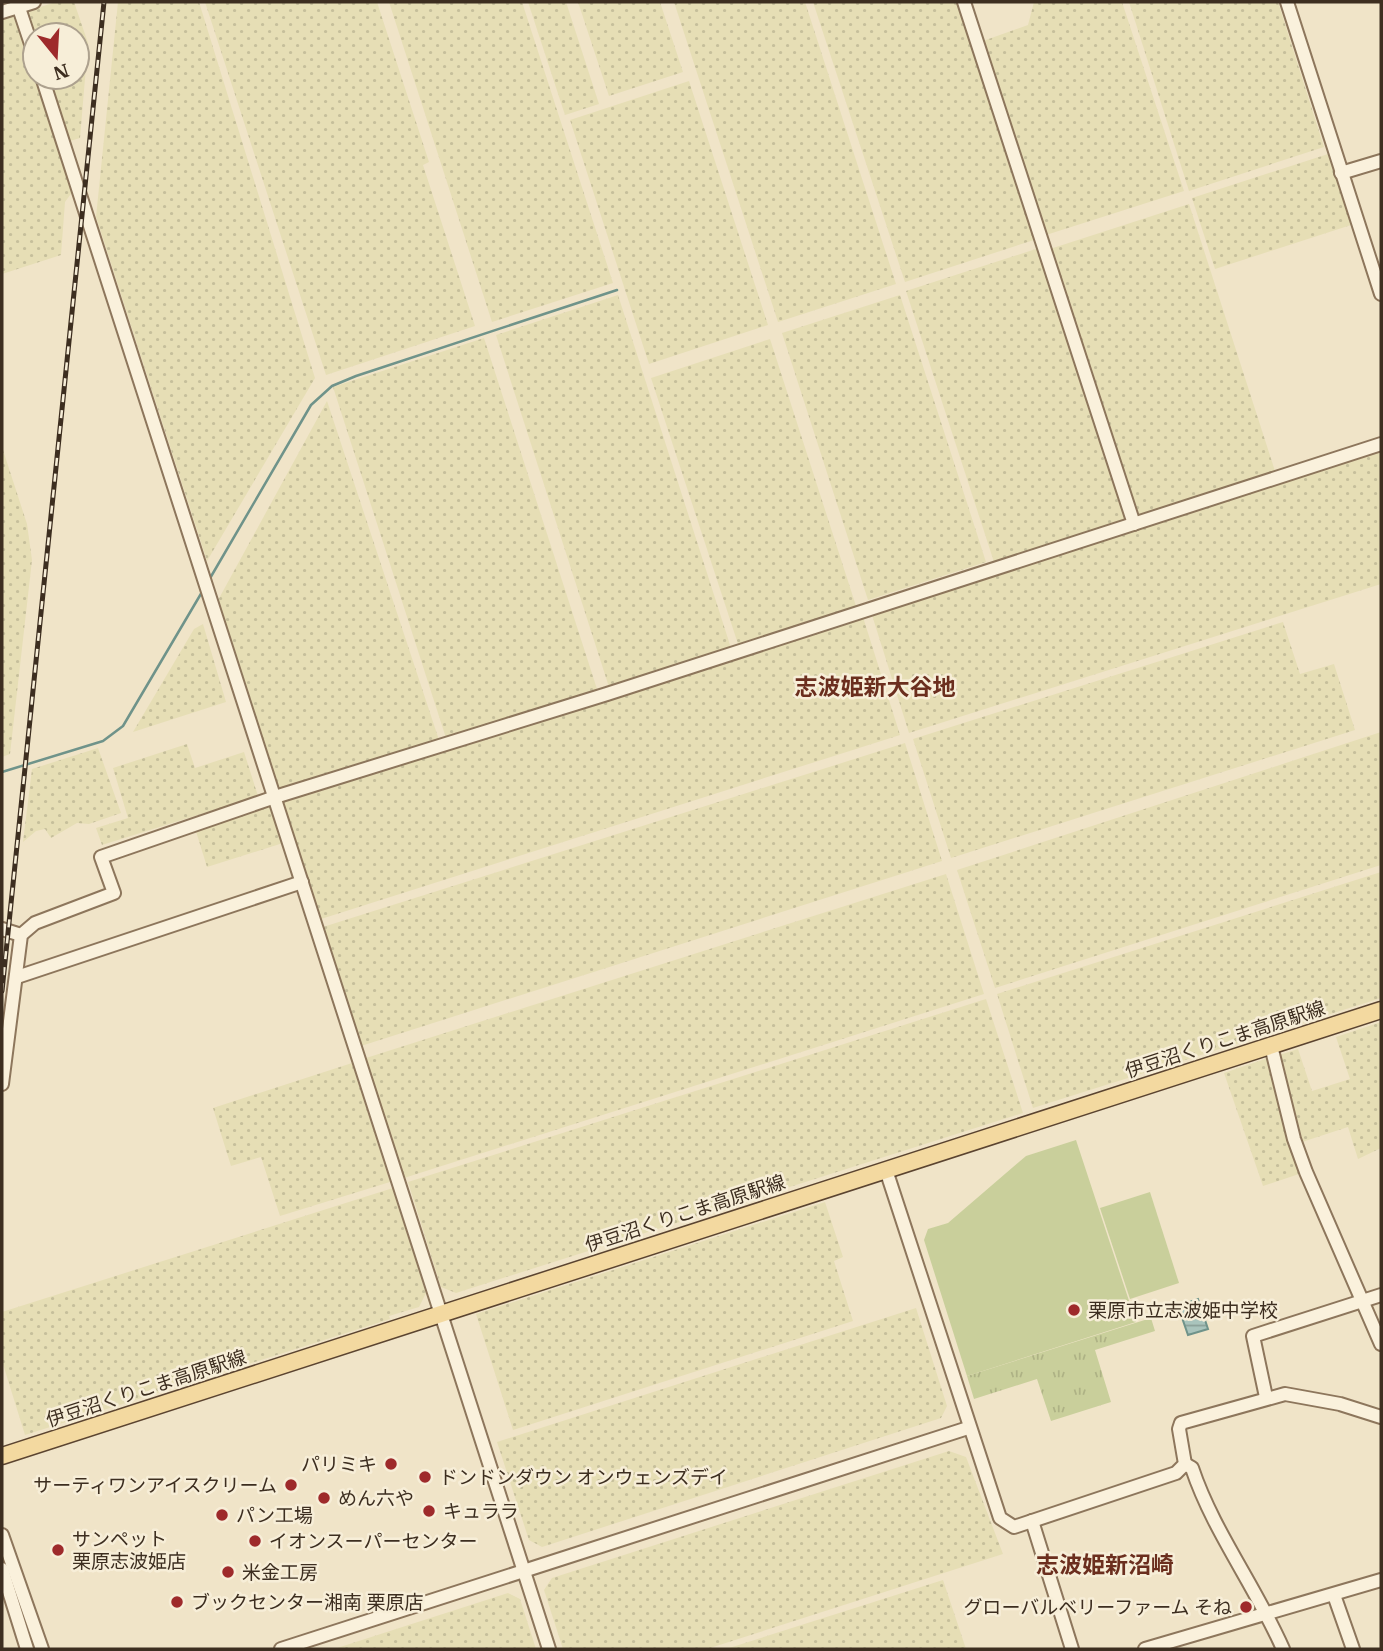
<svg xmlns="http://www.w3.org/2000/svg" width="1383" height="1651" font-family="'IBM Plex Serif','Noto Sans JP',serif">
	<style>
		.farmland { fill: url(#farmland-dots) }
		.grass { fill: url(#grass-tufts) }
		.garden { fill: #c9cf9b }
		.water { fill: url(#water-rules); stroke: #6f938a; stroke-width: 2 }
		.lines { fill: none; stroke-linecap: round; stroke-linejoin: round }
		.stream { stroke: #6f938a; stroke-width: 2.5 }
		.minor-casing { stroke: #8d765c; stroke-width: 16 }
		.major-casing { stroke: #5b4430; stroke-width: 19 }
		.minor { stroke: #faf1dc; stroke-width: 12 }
		.major { stroke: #f3d9a0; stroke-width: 16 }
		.rail-casing { stroke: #3d2e20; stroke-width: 5 }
		.rail { stroke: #f7eed8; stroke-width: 2.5; stroke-dasharray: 8; stroke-linecap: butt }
		.poi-dot { fill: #9e2a2b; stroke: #f7eed8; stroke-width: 2.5 }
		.labels { text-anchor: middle; stroke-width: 5; stroke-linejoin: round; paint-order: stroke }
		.street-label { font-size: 19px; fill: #3d2e20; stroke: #f7eed8 }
		.poi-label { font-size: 19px; fill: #3d2e20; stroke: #f7eed8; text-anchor: start }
		.quarter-label { font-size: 23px; font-weight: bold; fill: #6b2e1e; stroke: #f7eed8 }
	</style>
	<defs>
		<pattern id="farmland-dots" width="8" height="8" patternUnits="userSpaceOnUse" patternTransform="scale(1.75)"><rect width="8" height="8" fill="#e6deb5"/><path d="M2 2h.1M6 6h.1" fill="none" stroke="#c6bf9b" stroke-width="1.8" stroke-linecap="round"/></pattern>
		<pattern id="grass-tufts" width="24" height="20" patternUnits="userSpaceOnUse" patternTransform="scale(1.75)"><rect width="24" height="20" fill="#c9cf9b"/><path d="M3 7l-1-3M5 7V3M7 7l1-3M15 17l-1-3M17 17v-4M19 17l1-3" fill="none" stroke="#aeb285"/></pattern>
		<pattern id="water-rules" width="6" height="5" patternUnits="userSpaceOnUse" patternTransform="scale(1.75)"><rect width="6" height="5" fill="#a9c4bc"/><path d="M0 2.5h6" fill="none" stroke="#8ba098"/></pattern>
	</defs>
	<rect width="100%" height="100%" fill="#f0e4c8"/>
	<!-- farmland -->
	<g class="farmland">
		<polygon points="56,2 74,2 88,43 80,138 70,141 50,77 77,77 77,35 36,35 28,11"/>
		<polygon points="118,2 199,2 315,378 207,561 96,217"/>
		<polygon points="205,2 377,2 429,162 423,165 475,326 326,375"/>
		<polygon points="389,2 522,2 613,283 492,322"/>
		<polygon points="528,2 566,2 599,104 565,115"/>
		<polygon points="578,2 660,2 683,72 609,96"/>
		<polygon points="674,2 805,2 896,284 778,322"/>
		<polygon points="813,2 957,2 1034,240 905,282"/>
		<polygon points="1034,2 1122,2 1184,191 1046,235 983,41 1028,25"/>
		<polygon points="1129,2 1278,2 1324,147 1189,191"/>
		<polygon points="10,16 15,18 73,191 65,202 61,255 2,274 2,19"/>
		<polygon points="689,81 768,325 649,364 570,120"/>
		<polygon points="1328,154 1351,225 1215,269 1192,198"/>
		<polygon points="1189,204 1275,471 1136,516 1050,249"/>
		<polygon points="1039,248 1126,520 994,562 906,291"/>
		<polygon points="618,295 731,648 609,687 496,335"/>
		<polygon points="900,295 986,562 868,600 782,333"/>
		<polygon points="484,338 597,689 446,738 333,387"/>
		<polygon points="770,339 856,606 738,644 651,378"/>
		<polygon points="327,401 439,740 279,792 217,602"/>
		<polygon points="2,447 27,524 32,560 10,754 2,757"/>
		<polygon points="1381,450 1381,584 909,733 872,615"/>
		<polygon points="863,617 900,735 321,919 283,801"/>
		<polygon points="1283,622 1300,674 1334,664 1355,730 951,858 913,739"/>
		<polygon points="203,624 226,702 133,732 194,629"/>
		<polygon points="1381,732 1381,865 995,988 957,870"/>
		<polygon points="905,743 942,861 361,1046 323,927"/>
		<polygon points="187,744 195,768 244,752 258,796 102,845 96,828 128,818 113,768"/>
		<polygon points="98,748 121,813 89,824 77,823 51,838 45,829 36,831 23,842 32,769"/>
		<polygon points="271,804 283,843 207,867 195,828"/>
		<polygon points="1381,872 1381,998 1033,1108 997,994"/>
		<polygon points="946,874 984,994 404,1178 366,1058"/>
		<polygon points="986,999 1023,1113 456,1293 441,1287 408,1182"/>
		<polygon points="1381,1022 1381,1148 1358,1159 1348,1127 1302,1142 1276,1056 1298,1049 1312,1091 1350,1079 1336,1037"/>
		<polygon points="1268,1058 1302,1173 1263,1186 1224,1073"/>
		<polygon points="352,1063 390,1182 280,1216 261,1157 231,1166 213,1108"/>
		<polygon points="393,1188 426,1293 419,1307 389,1316 390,1319 25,1435 2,1361 2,1312"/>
		<polygon points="825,1202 843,1257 834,1261 853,1321 513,1430 476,1314"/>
		<polygon points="916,1308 947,1406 941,1418 542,1547 529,1540 497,1442"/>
		<polygon points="949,1451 966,1457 1003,1554 707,1649 563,1649 544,1590 552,1578"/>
		<polygon points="943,1580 966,1649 726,1649"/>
		<polygon points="508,1593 520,1599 536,1649 334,1649"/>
	</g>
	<!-- grass -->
	<polygon class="grass" points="1151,1318 1155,1331 1095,1350 1111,1402 1051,1421 1037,1379 974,1399 967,1376"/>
	<!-- garden -->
	<g class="garden">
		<polygon points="1076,1140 1136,1322 967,1376 924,1240 928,1229 948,1223 1026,1156"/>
		<polygon points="1150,1192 1179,1283 1130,1299 1100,1208"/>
	</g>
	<!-- water -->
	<polygon class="water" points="1198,1299 1208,1329 1188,1335 1178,1306"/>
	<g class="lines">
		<!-- stream -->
		<g class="stream">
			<polyline points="209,580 311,405 332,386 356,376 617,290"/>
			<polyline points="2,772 103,741 123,726 202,592"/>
		</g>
		<defs>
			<g id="minor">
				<polyline points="17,2 35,56"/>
				<polyline points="964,2 1134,524"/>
				<polyline points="1287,2 1381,294"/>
				<polyline points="2,12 34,2"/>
				<polyline points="42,77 549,1649"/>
				<polyline points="1341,173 1381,161"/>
				<polyline points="2,929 21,935"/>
				<polyline points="17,977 302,882"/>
				<polyline points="1271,1046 1294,1139 1306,1172 1381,1344"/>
				<polyline points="2,1084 21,935 35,923 114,893 101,857 275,797 607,694 1381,444"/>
				<polyline points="886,1170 1000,1518 1014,1527 1176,1473 1185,1464 1179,1429 1181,1423 1285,1394 1340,1404 1381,1417"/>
				<polyline points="1266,1397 1253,1336 1381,1295"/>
				<path d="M 1185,1464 L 1192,1468 C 1213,1531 1256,1587 1283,1649"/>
				<polyline points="1032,1521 1072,1649"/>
				<polyline points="2,1535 42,1649"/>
				<polyline points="2,1569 27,1649"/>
				<polyline points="1334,1595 1353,1649"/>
				<polyline points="281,1649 968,1428"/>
				<polyline points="1145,1649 1381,1580"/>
			</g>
			<polyline id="major" points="2,1456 1381,1010"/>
		</defs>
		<!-- minor casing -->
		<use href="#minor" class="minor-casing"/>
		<!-- major casing -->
		<use href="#major" class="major-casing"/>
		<!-- minor -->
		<use href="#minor" class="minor"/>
		<!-- major -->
		<use href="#major" class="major"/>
		<defs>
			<polyline id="rail" points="2,991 104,2"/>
		</defs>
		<!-- rail casing -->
		<use href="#rail" class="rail-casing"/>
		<!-- rail -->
		<use href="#rail" class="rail"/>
	</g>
	<!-- markers -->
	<g class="poi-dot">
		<circle cx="1074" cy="1310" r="7"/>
		<circle cx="391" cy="1464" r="7"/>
		<circle cx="425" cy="1477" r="7"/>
		<circle cx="291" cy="1485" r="7"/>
		<circle cx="324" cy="1498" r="7"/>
		<circle cx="429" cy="1511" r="7"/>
		<circle cx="222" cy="1515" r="7"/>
		<circle cx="255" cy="1541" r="7"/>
		<circle cx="58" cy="1550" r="7"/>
		<circle cx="228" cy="1572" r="7"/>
		<circle cx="177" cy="1602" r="7"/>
		<circle cx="1246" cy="1607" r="7"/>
	</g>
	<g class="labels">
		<!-- street labels -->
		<g class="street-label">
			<text transform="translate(1225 1039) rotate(-18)" y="7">伊豆沼くりこま高原駅線</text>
			<text transform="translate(685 1213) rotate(-18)" y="7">伊豆沼くりこま高原駅線</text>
			<text transform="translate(146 1388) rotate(-18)" y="7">伊豆沼くりこま高原駅線</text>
		</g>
		<!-- poi labels -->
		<g class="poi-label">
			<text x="1088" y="1317">栗原市立志波姫中学校</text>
			<text x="377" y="1471" text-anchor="end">パリミキ</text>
			<text x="439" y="1484">ドンドンダウン オンウェンズデイ</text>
			<text x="277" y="1492" text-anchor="end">サーティワンアイスクリーム</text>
			<text x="338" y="1505">めん六や</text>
			<text x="443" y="1518">キュララ</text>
			<text x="236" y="1522">パン工場</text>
			<text x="72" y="1546">サンペット<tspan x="72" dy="22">栗原志波姫店</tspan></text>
			<text x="269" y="1548">イオンスーパーセンター</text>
			<text x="242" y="1579">米金工房</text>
			<text x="191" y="1609">ブックセンター湘南 栗原店</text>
			<text x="1232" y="1614" text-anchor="end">グローバルベリーファーム そね</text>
		</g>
		<!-- quarter labels -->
		<g class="quarter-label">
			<text x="875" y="695">志波姫新大谷地</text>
			<text x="1105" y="1573">志波姫新沼崎</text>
		</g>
	</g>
	<!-- border -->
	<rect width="1383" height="1651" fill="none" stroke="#3d2e20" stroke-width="7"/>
	<!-- north arrow -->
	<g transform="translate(56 56) rotate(162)"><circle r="33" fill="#f7eed8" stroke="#ada18e" stroke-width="2"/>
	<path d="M0-5L12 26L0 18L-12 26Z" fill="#9e2a2b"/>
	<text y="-10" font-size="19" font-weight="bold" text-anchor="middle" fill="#3d2e20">N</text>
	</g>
</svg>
